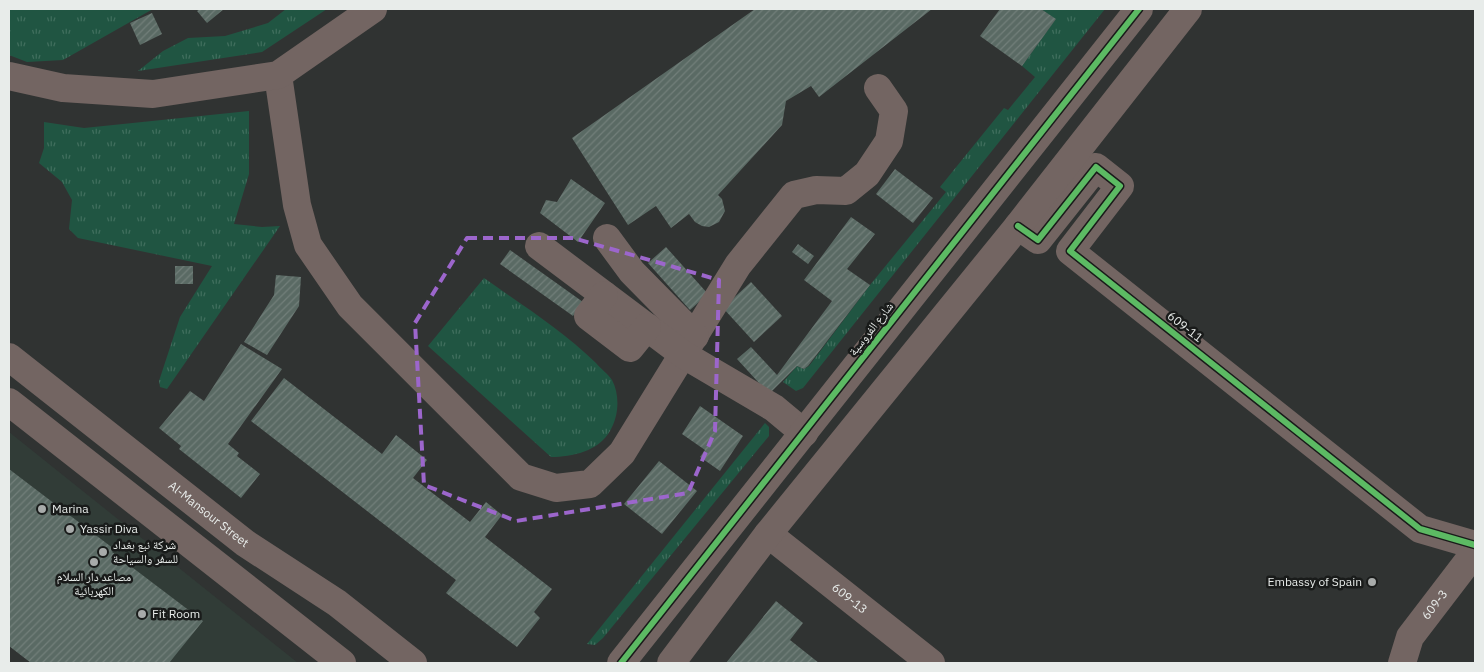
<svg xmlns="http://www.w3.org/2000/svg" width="1484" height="672" font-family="'IBM Plex Sans','Noto Naskh Arabic',sans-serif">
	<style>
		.built { fill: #313c37 }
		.grass { fill: url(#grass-tufts) }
		.building { fill: url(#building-hatch) }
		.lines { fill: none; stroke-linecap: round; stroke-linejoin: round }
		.minor { stroke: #736562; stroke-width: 28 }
		.major { stroke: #736562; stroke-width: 28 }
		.cycleway-casing { stroke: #191b1a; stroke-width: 9 }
		.cycleway { stroke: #5cba63; stroke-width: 6 }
		.marked { fill: none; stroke: #9c66cc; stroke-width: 4; stroke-dasharray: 10 6; stroke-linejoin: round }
		.poi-dot { fill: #a8abaa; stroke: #191b1a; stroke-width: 2 }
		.labels { text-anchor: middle; stroke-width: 5; stroke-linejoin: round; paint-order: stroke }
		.street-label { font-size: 12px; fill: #e8ecea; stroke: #191b1a }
		.poi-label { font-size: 12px; fill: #e8ecea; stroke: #191b1a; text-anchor: start }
	</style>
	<defs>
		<pattern id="grass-tufts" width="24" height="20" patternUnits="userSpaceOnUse" patternTransform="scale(1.25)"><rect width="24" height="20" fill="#205542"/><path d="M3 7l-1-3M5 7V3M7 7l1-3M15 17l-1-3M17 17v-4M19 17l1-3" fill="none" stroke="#406e5d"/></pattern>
		<pattern id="building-hatch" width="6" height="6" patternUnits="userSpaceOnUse" patternTransform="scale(1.25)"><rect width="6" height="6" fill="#5a6a64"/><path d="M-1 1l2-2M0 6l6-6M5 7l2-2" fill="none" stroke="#727f7a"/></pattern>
	</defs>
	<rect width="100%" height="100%" fill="#303332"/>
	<!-- built -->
	<polygon class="built" points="9,432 298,663 160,663 84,606 70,624 9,577"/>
	<!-- grass -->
	<g class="grass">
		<polygon points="9,9 153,9 63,60 27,62 9,55"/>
		<polygon points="286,9 327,9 262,52 138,71 163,51 188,38 225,36 268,23"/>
		<polygon points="1041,9 1105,9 803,388 796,391 783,382 797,366 804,369 809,366 870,285 946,192 940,187 1004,108 1008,110 1035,77 1022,66 1055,20"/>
		<polygon points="249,111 249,174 234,224 262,227 280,226 167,389 160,387 159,381 180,317 212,266 78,238 69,229 72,200 62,182 39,163 44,148 44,122 84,128"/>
		<path d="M 484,278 C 522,305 562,330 596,363 C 600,368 608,374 612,380 C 620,395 619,416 610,431 C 599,451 572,457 551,457 L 428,346 Z"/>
		<polygon points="765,423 769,427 769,436 603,638 595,645 587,644"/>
	</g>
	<!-- building -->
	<g class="building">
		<polygon points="200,9 224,9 207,23 197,11"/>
		<polygon points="755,9 932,9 819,97 811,86 786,101 782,125 718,195 722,199 725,211 719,222 709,227 702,226 695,222 689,214 671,228 656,206 628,225 572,138"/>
		<polygon points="1000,9 1041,9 1056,19 1022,66 980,36"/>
		<polygon points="152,13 162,34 140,45 130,23"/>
		<polygon points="895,169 933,198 913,223 876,194"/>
		<polygon points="571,179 605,203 578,242 540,213 546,200 557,202"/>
		<polygon points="851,217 875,234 847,269 870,285 808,366 804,369 797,366 769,394 737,359 751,347 777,375 832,301 804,280"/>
		<polygon points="798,244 814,256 808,264 792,252"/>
		<polygon points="666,247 708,294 690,310 648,263"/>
		<polygon points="510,250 583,302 573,316 500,264"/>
		<rect x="175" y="266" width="18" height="18"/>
		<polygon points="276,275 301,277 299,306 267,355 244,342 274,295"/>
		<polygon points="751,282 782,316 754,342 723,308"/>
		<polygon points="241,344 282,369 228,444 239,453 237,456 260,474 241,498 179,449 181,446 159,428 190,391 204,401"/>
		<polygon points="284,378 382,454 396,435 427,460 413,478 470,522 486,502 502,515 485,537 552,589 534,612 540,618 517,647 446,593 456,580 251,421"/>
		<polygon points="700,406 743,436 720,471 700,457 705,450 682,434"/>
		<polygon points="659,461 697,491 662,534 624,504"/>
		<polygon points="9,469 114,549 112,552 203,621 169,663 31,663 9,646"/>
		<polygon points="776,601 803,623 790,640 819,663 726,663"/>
	</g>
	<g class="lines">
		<!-- minor -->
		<g class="minor">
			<polyline points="278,75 297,205 308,245 350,306 521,477 556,488 590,484 622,453 738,265 794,195 816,190 846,191 867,174 889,141 894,111 878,88"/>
			<polyline points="9,76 63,88 153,94 278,75 373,9"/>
			<polyline points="1018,226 1038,240 1096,167 1120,186 1070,251 1420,529 1475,545"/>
			<polyline points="607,238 632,272 695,336"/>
			<polyline points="539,246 684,355 774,408 804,433"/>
			<polyline points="604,295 588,316 630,348 647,327"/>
			<path id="s1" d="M 768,534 L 931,663"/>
			<polyline points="621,663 1139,9"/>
			<polyline points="671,663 768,534 1018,226 1188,9"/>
			<path id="s2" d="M 1402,663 L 1410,637 L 1475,552"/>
		</g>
		<!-- major -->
		<g class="major">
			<path id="s3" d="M 9,357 L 245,543 L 337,603 L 413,663"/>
			<polyline points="9,402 342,663"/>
		</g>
		<defs>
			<g id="cycleway">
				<polyline points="1018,226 1038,240 1096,167 1120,186 1070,251 1420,529 1475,545"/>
				<polyline points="621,663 1139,9"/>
			</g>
		</defs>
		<!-- cycleway casing -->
		<use href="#cycleway" class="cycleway-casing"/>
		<!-- cycleway -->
		<use href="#cycleway" class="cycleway"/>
	</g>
	<!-- marked area -->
	<path class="marked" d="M 467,238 L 573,238 L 719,280 L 715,431 L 688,493 L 516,521 L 424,485 L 415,323 Z"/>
	<!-- markers -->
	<g class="poi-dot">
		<circle cx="42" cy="509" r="5"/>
		<circle cx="70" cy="529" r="5"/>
		<circle cx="103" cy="552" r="5"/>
		<circle cx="94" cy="562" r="5"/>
		<circle cx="1372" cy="582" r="5"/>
		<circle cx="142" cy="614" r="5"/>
	</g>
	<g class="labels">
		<!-- street labels -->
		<g class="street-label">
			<text transform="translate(1185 327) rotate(38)" y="4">609-11</text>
			<text transform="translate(871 329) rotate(-52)" y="4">شارع الفروسية</text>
			<text dy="4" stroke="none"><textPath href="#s3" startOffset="254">Al-Mansour Street</textPath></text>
			<text dy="4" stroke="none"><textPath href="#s1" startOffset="104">609-13</textPath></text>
			<text dy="4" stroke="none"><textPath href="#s2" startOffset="68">609-3</textPath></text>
		</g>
		<!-- poi labels -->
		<g class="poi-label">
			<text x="52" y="513">Marina</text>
			<text x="80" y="533">Yassir Diva</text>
			<text x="113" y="549">شركة نبع بغداد<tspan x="113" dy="14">للسفر والسياحة</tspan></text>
			<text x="94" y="581" text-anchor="middle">مصاعد دار السلام<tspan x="94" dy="14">الكهربائية</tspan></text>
			<text x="1362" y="586" text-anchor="end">Embassy of Spain</text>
			<text x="152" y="618">Fit Room</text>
		</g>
	</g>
	<!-- border -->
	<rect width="1484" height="672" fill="none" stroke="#e8ecea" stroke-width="20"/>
</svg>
